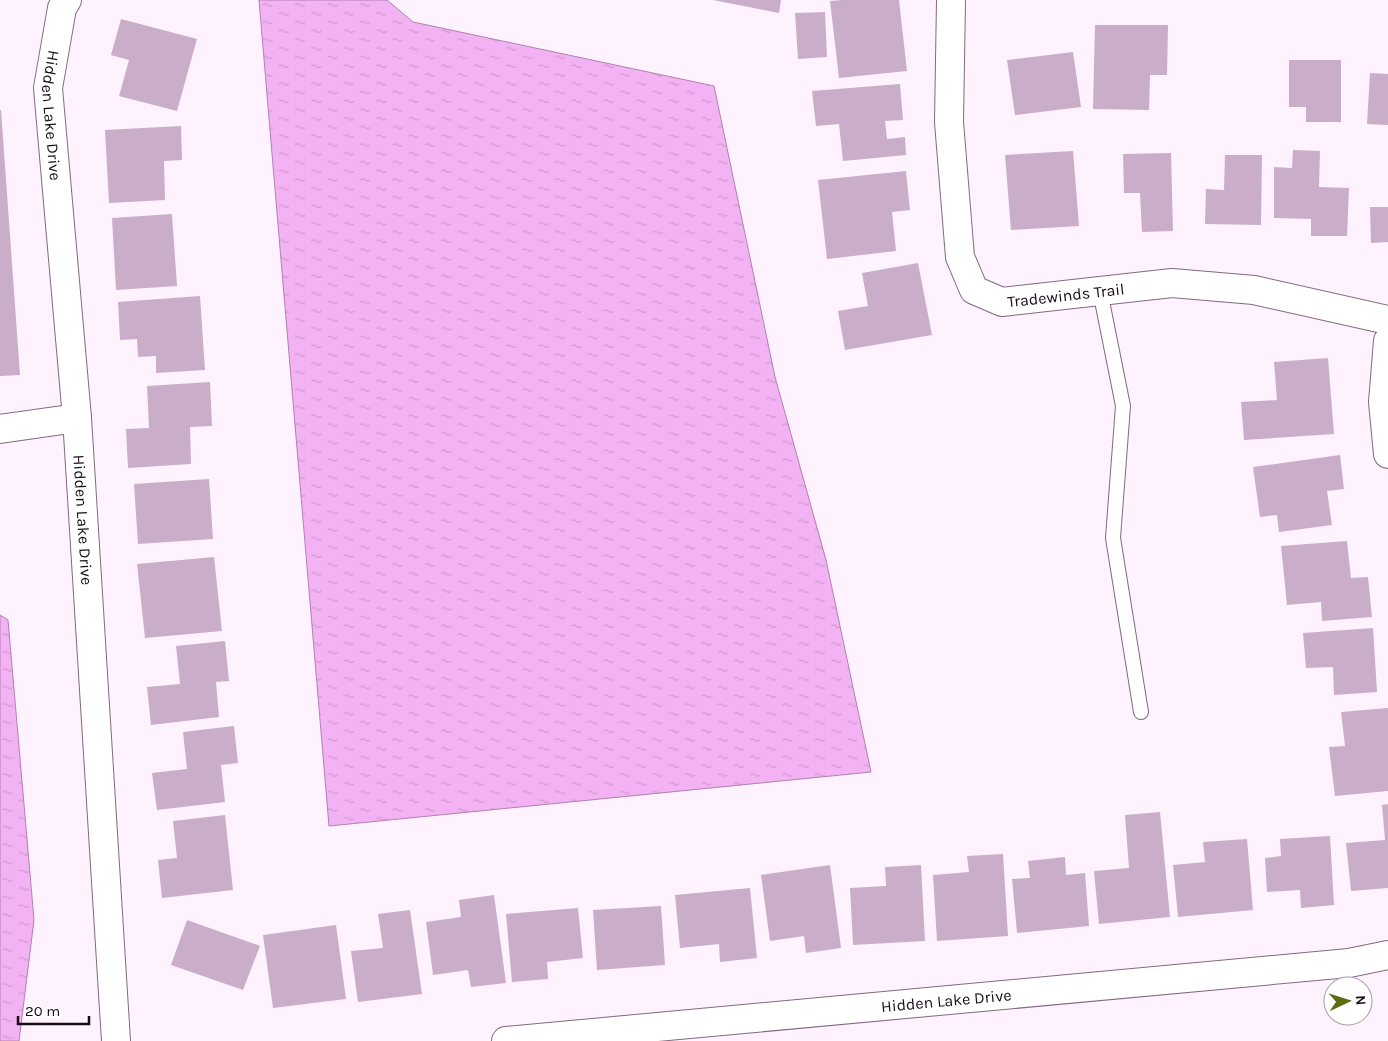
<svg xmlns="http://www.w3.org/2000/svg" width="1388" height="1041" font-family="Karla,sans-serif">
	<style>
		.water { fill: url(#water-ripples); stroke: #b180b1 }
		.building { fill: #caaec9 }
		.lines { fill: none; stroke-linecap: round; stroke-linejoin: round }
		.service-casing { stroke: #836982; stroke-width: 16 }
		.minor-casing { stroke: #836982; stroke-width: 30 }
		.service { stroke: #fff; stroke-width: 14 }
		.minor { stroke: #fff; stroke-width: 28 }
		.labels { text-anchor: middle; stroke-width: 4; stroke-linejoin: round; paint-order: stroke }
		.street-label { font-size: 16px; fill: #160d16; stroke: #fff }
	</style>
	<defs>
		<pattern id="water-ripples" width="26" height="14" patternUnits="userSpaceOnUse" patternTransform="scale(1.25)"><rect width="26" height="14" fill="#f3b2f3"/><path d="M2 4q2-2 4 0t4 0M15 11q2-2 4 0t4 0" fill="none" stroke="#d098d0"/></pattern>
	</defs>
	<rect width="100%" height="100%" fill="#fdf2fd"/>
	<!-- water -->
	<g class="water">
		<polygon points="259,0 387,0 413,22 714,86 775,377 826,560 871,772 329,826"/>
		<polygon points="0,615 8,620 34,920 19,1041 0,1041"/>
	</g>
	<!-- building -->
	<g class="building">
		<polygon points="713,0 781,0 779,13"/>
		<polygon points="842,0 899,0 907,71 839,78 830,1"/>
		<polygon points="825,12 827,57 798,59 795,13"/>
		<polygon points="121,19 197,39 177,111 119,96 129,60 111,55"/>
		<polygon points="1095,25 1168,25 1167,75 1150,75 1149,110 1093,109"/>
		<polygon points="1073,52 1081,107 1015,115 1007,60"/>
		<polygon points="1289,60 1341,60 1341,122 1306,122 1306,107 1289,107"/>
		<polygon points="1370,73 1388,74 1388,125 1367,124"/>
		<polygon points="900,84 903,120 885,121 887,139 905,137 906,155 843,161 839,124 816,126 812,91"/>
		<polygon points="0,110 1,110 20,375 0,376"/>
		<polygon points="181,126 182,160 164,161 165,200 109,203 105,130"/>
		<polygon points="1293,150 1320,151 1319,187 1349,188 1347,236 1311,236 1311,219 1274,218 1274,167 1292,168"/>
		<polygon points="1073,151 1079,226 1011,230 1005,155"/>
		<polygon points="1171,153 1173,231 1142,232 1140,193 1124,193 1123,154"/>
		<polygon points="1225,155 1262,155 1261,225 1205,224 1206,189 1224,190"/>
		<polygon points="906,171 910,210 892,212 896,251 827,259 818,180"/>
		<polygon points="1370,207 1388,207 1388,242 1371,243"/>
		<polygon points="172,214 177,286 116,290 112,218"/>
		<polygon points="918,263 932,335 845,350 838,311 868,306 862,273"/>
		<polygon points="200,296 205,370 156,373 156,356 138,357 137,339 120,340 118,302"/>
		<polygon points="1328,358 1334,434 1244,440 1241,402 1277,400 1274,362"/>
		<polygon points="210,382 212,426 190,427 191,464 128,468 126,429 149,428 147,386"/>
		<polygon points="1340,455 1344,489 1327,491 1332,525 1279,532 1277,515 1260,517 1253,467"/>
		<polygon points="209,479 213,539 138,544 134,484"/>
		<polygon points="1347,541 1351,578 1368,577 1372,617 1322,621 1321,602 1287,605 1281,546"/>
		<polygon points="214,557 222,631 145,638 137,564"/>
		<polygon points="1373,628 1377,692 1334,695 1333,667 1306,668 1303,633"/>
		<polygon points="225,641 229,681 216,682 219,717 151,725 147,687 180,684 176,646"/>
		<polygon points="1388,708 1388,791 1335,796 1329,747 1345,746 1341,712"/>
		<polygon points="234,726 238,763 221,765 225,802 157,810 152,773 187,769 183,732"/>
		<polygon points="1388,804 1388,888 1351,891 1346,843 1385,840 1382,805"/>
		<polygon points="1160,812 1170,917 1099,924 1094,871 1129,868 1125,815"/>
		<polygon points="225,815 233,890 162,898 158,860 177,858 173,821"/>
		<polygon points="1330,836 1334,905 1301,908 1300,890 1267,892 1265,858 1281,856 1280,839"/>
		<polygon points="1247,839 1253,910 1178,917 1173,865 1205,862 1203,842"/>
		<polygon points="1003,854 1008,936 937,941 933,875 969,872 967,856"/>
		<polygon points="1065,857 1066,875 1085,873 1089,926 1017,933 1012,879 1030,878 1028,861"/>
		<polygon points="830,865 841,948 806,953 804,936 770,941 761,875"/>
		<polygon points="921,865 925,941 853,945 850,888 886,886 885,867"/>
		<polygon points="750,888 757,958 720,962 719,944 680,948 675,895"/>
		<polygon points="494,895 506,983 471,987 468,970 433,975 426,922 461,917 459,900"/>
		<polygon points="661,906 665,965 597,970 593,910"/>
		<polygon points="578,908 583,958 547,962 548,979 512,982 506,914"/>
		<polygon points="410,910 422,994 358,1002 351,951 383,948 378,914"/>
		<polygon points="187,920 260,946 243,990 171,965"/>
		<polygon points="336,925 346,999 273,1008 263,935"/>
	</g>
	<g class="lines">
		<defs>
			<polyline id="service" points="1100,291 1123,406 1113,538 1141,712"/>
			<g id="minor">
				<path id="s1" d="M 67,0 L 62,8 L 48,88 L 77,418 L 116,1041"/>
				<path id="s2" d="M 951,0 L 949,122 L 960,257 L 974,290 L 1002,302 L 1172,283 L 1254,290 L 1388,320"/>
				<polyline points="1388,341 1383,402 1388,454"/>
				<polyline points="0,429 77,418"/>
				<path id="s3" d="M 506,1041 L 1349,963 L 1388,955"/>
			</g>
		</defs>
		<!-- service casing -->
		<use href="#service" class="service-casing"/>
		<!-- minor casing -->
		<use href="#minor" class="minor-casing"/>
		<!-- service -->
		<use href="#service" class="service"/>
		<!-- minor -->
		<use href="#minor" class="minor"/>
	</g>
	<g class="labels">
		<!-- street labels -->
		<g class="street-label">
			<text dy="6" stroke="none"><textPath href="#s1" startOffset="118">Hidden Lake Drive</textPath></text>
			<text dy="6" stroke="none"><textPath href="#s2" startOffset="388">Tradewinds Trail</textPath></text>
			<text dy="6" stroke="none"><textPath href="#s1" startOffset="524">Hidden Lake Drive</textPath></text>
			<text dy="6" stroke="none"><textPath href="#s3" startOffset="442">Hidden Lake Drive</textPath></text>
		</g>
	</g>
	<!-- north arrow -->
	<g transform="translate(1348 1001) rotate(86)"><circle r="24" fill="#ffffff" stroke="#a29ea2"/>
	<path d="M0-4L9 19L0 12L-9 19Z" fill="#606b11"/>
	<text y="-8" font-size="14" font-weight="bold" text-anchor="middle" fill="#160d16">N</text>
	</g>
	<!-- scale -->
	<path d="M18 1016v8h71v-8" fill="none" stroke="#160d16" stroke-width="2.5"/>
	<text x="25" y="1016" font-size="15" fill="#160d16" stroke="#ffffff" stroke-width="4" paint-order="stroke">20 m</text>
</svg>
